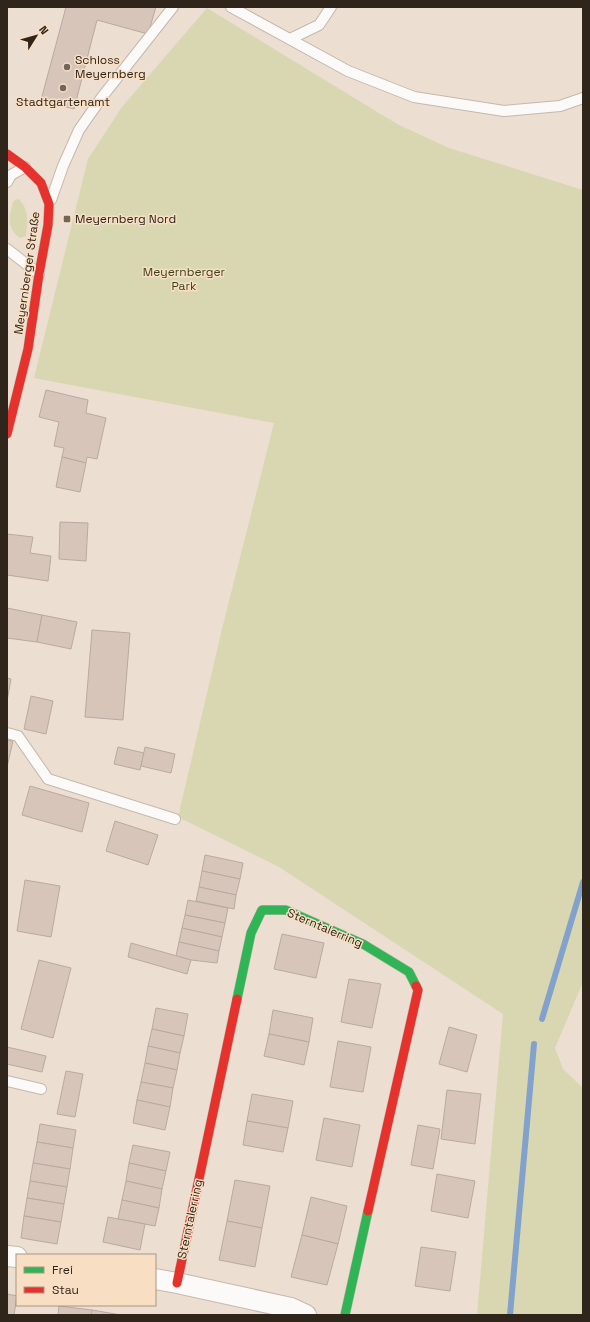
<svg xmlns="http://www.w3.org/2000/svg" width="590" height="1322" font-family="'Space Grotesk',sans-serif">
	<style>
		.green { fill: #d8d7b1 }
		.lines { fill: none; stroke-linecap: round; stroke-linejoin: round }
		.stream { stroke: #82a2cb; stroke-width: 6 }
		.building { fill: #d8c5ba; stroke: #b7aaa2 }
		.lane-casing { stroke: #c4b9ae; stroke-width: 12 }
		.street-casing { stroke: #c4b9ae; stroke-width: 22 }
		.fast-casing { stroke: #c4b9ae; stroke-width: 10 }
		.jam-casing { stroke: #c4b9ae; stroke-width: 10 }
		.lane { stroke: #fcfaf8; stroke-width: 10 }
		.street { stroke: #fcfaf8; stroke-width: 20 }
		.fast { stroke: #30b455; stroke-width: 9 }
		.jam { stroke: #e5322d; stroke-width: 9 }
		.poi-dot { fill: #71665a; stroke: #f8dfc4; stroke-width: 1.5 }
		.labels { text-anchor: middle; stroke-width: 3; stroke-linejoin: round; paint-order: stroke }
		.poi-label { font-size: 12px; fill: #2f251b; stroke: #f8dfc4; text-anchor: start }
		.park-label { font-size: 12px; fill: #3c411c; stroke: #f8dfc4 }
		.street-label { font-size: 12px; fill: #2f251b; stroke: #f8dfc4 }
	</style>
	<rect width="100%" height="100%" fill="#ecded0"/>
	<!-- green -->
	<g class="green">
		<polygon points="207,8 397,124 449,148 583,190 583,982 555,1048 563,1069 583,1088 583,1315 477,1315 503,1014 279,867 178,817 222,629 274,423 34,378 88,159 122,107"/>
		<path d="M 19,199 C 29,211 28,220 26,236 L 20,238 C 6,227 9,217 13,202 L 15,200 Z"/>
	</g>
	<g class="lines">
		<!-- stream -->
		<g class="stream">
			<polyline points="542,1019 583,882"/>
			<polyline points="510,1315 534,1044"/>
		</g>
	</g>
	<!-- building -->
	<g class="building">
		<polygon points="66,7 156,7 148,34 97,20 74,109 41,100"/>
		<polygon points="46,390 88,400 86,413 106,418 97,459 87,457 86,463 62,457 64,448 54,446 59,422 39,417"/>
		<polygon points="62,457 86,463 80,492 56,487"/>
		<polygon points="60,522 88,523 86,561 59,559"/>
		<polygon points="7,534 33,537 30,553 51,556 48,581 7,575"/>
		<polygon points="7,608 42,615 37,642 7,638"/>
		<polygon points="42,615 77,622 71,649 37,642"/>
		<polygon points="92,630 130,633 123,720 85,717"/>
		<polygon points="7,678 11,679 7,701"/>
		<polygon points="31,696 53,701 46,734 24,729"/>
		<polygon points="7,740 13,741 7,767"/>
		<polygon points="118,747 144,753 140,770 114,764"/>
		<polygon points="145,747 175,754 171,773 141,766"/>
		<polygon points="30,786 89,803 82,832 22,815"/>
		<polygon points="115,821 158,835 148,865 106,851"/>
		<polygon points="205,855 243,863 240,879 202,871"/>
		<polygon points="202,871 240,879 236,895 199,887"/>
		<polygon points="25,880 60,886 51,937 17,931"/>
		<polygon points="199,887 236,895 234,909 196,901"/>
		<polygon points="188,900 228,908 225,923 185,915"/>
		<polygon points="185,915 225,923 222,937 182,928"/>
		<polygon points="182,928 222,937 219,951 179,942"/>
		<polygon points="282,934 324,943 316,978 274,969"/>
		<polygon points="179,942 219,951 217,963 191,960 176,956"/>
		<polygon points="131,943 191,960 187,974 128,957"/>
		<polygon points="39,960 71,968 53,1038 21,1029"/>
		<polygon points="349,979 381,984 372,1028 341,1022"/>
		<polygon points="156,1008 188,1014 184,1036 152,1029"/>
		<polygon points="273,1010 313,1018 309,1042 269,1034"/>
		<polygon points="449,1027 477,1035 467,1072 439,1064"/>
		<polygon points="152,1029 184,1036 180,1053 148,1046"/>
		<polygon points="269,1034 309,1042 304,1065 264,1056"/>
		<polygon points="338,1041 371,1047 363,1092 330,1087"/>
		<polygon points="148,1046 180,1053 177,1070 145,1063"/>
		<polygon points="7,1047 46,1056 42,1072 7,1064"/>
		<polygon points="145,1063 177,1070 173,1088 141,1082"/>
		<polygon points="66,1071 83,1074 75,1117 57,1114"/>
		<polygon points="141,1082 173,1088 170,1107 137,1100"/>
		<polygon points="447,1090 481,1094 475,1144 441,1139"/>
		<polygon points="252,1094 293,1101 288,1128 247,1121"/>
		<polygon points="137,1100 170,1107 165,1130 133,1123"/>
		<polygon points="324,1118 360,1125 352,1167 316,1160"/>
		<polygon points="247,1121 288,1128 283,1152 243,1145"/>
		<polygon points="40,1124 76,1130 73,1148 37,1142"/>
		<polygon points="418,1125 440,1129 433,1169 411,1165"/>
		<polygon points="37,1142 73,1148 70,1169 33,1163"/>
		<polygon points="133,1145 170,1152 166,1171 129,1163"/>
		<polygon points="33,1163 70,1169 67,1187 30,1181"/>
		<polygon points="129,1163 166,1171 162,1189 126,1181"/>
		<polygon points="437,1174 475,1181 468,1218 431,1211"/>
		<polygon points="235,1180 270,1186 262,1228 227,1221"/>
		<polygon points="30,1181 67,1187 64,1204 27,1198"/>
		<polygon points="126,1181 162,1189 159,1208 122,1200"/>
		<polygon points="311,1197 347,1206 338,1244 302,1235"/>
		<polygon points="27,1198 64,1204 61,1222 24,1216"/>
		<polygon points="122,1200 159,1208 155,1226 118,1219"/>
		<polygon points="24,1216 61,1222 57,1244 21,1238"/>
		<polygon points="108,1217 145,1224 140,1250 103,1242"/>
		<polygon points="227,1221 262,1228 255,1267 219,1260"/>
		<polygon points="302,1235 338,1244 327,1285 291,1277"/>
		<polygon points="421,1247 456,1252 450,1291 415,1286"/>
		<polygon points="7,1294 17,1296 14,1315 7,1315"/>
		<polygon points="59,1306 92,1310 91,1315 58,1315"/>
		<polygon points="92,1310 121,1315 91,1315"/>
	</g>
	<g class="lines">
		<defs>
			<g id="lane">
				<polyline points="231,7 348,71 414,97 504,111 560,106 583,98"/>
				<polyline points="290,39 319,25 331,7"/>
				<polyline points="7,182 11,175 25,167"/>
				<polyline points="51,200 63,166 79,130 102,97 173,7"/>
				<polyline points="7,249 39,274"/>
				<polyline points="7,733 18,736 48,779 175,819"/>
				<polyline points="7,1081 41,1089"/>
			</g>
			<g id="street">
				<polyline points="7,1256 17,1257"/>
				<polyline points="155,1279 177,1283 291,1308 306,1315"/>
			</g>
			<g id="fast">
				<polyline points="237,999 251,933 262,910 286,910 363,944 409,972 416,986"/>
				<polyline points="345,1315 368,1211"/>
			</g>
			<g id="jam">
				<polyline points="7,154 25,167 41,183 49,204 48,225 39,274 28,349 7,434"/>
				<polyline points="368,1211 418,990 416,986"/>
				<polyline points="177,1283 237,999"/>
			</g>
		</defs>
		<!-- lane casing -->
		<use href="#lane" class="lane-casing"/>
		<!-- street casing -->
		<use href="#street" class="street-casing"/>
		<!-- fast casing -->
		<use href="#fast" class="fast-casing"/>
		<!-- jam casing -->
		<use href="#jam" class="jam-casing"/>
		<!-- lane -->
		<use href="#lane" class="lane"/>
		<!-- street -->
		<use href="#street" class="street"/>
		<!-- fast -->
		<use href="#fast" class="fast"/>
		<!-- jam -->
		<use href="#jam" class="jam"/>
	</g>
	<!-- markers -->
	<g class="poi-dot">
		<circle cx="67" cy="67" r="4"/>
		<circle cx="63" cy="88" r="4"/>
		<rect x="63" y="215" width="8" height="8" rx="2"/>
	</g>
	<g class="labels">
		<!-- poi labels -->
		<g class="poi-label">
			<text x="75" y="64">Schloss<tspan x="75" dy="14">Meyernberg</tspan></text>
			<text x="63" y="106" text-anchor="middle">Stadtgartenamt</text>
			<text x="75" y="223">Meyernberg Nord</text>
		</g>
		<!-- park labels -->
		<g class="park-label">
			<text x="184" y="276">Meyernberger<tspan x="184" dy="14">Park</tspan></text>
		</g>
		<!-- street labels -->
		<g class="street-label">
			<text transform="translate(27 273) rotate(-82)" y="4">Meyernberger Straße</text>
			<text transform="translate(325 928) rotate(23)" y="4">Sterntalerring</text>
			<text transform="translate(190 1219) rotate(-78)" y="4">Sterntalerring</text>
		</g>
	</g>
	<!-- border -->
	<rect width="590" height="1322" fill="none" stroke="#2f251b" stroke-width="16"/>
	<!-- legend -->
	<rect x="16" y="1254" width="140" height="52" fill="#f8dfc4" stroke="#a89580"/>
	<rect x="24" y="1267" width="20" height="6" fill="#30b455" stroke="#a89580"/>
	<text x="52" y="1274" font-size="12" fill="#2f251b">Frei</text>
	<rect x="24" y="1287" width="20" height="6" fill="#e5322d" stroke="#a89580"/>
	<text x="52" y="1294" font-size="12" fill="#2f251b">Stau</text>
	<!-- north arrow -->
	<g transform="translate(36 36) rotate(53)" stroke="#f8dfc4" stroke-width="3" paint-order="stroke">
	<path d="M0-3L7 15L0 10L-7 15Z" fill="#2f251b"/>
	<text y="-6" font-size="11" font-weight="bold" text-anchor="middle" fill="#2f251b">N</text>
	</g>
</svg>
